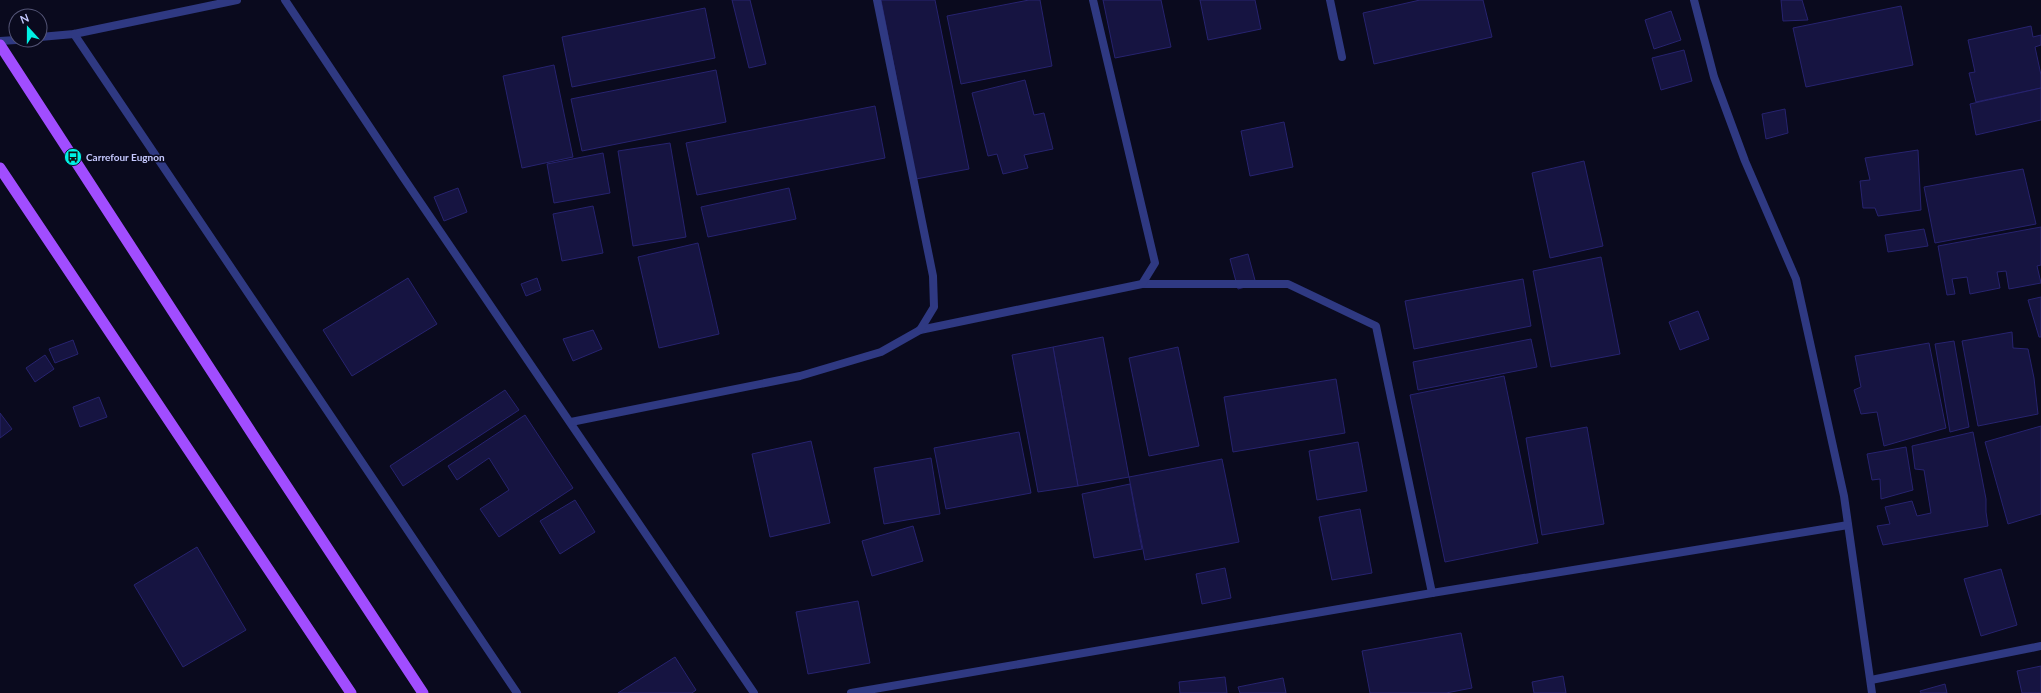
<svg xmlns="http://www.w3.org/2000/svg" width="2041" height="693" font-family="Lato,sans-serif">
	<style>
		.building { fill: #161441; stroke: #27236f }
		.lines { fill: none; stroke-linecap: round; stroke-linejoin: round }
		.minor { stroke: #2f3982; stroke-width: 8 }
		.primary { stroke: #a14dff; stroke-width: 11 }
		.labels { text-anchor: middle; stroke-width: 3; stroke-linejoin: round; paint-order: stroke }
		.poi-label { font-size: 10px; font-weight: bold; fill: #c6c9ff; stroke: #0a0a1e; text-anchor: start }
	</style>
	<rect width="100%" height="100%" fill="#0a0a1e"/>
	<!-- building -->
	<g class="building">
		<polygon points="732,0 750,0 766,64 749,68"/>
		<polygon points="881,0 935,0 969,169 916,179"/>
		<polygon points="1029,0 1040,0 1052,66 961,84 947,16"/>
		<polygon points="1103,0 1161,0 1171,47 1115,58"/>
		<polygon points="1200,0 1255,0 1261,29 1208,40"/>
		<polygon points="1420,0 1483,0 1492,37 1374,64 1363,13"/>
		<polygon points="1781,0 1802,0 1808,20 1783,21"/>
		<polygon points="1901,6 1913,65 1806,87 1793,28"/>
		<polygon points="705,8 715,58 572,87 562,37"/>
		<polygon points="1671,11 1681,40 1654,49 1645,20"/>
		<polygon points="2031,26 2033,37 2041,35 2041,45 2035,47 2041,75 2041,88 1976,102 1969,73 1975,72 1968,40"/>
		<polygon points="1684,50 1692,81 1661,90 1652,58"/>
		<polygon points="554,65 573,157 522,168 503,76"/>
		<polygon points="716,70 726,122 582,151 571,99"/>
		<polygon points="1025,80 1034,115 1044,113 1053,149 1024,155 1028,168 1003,174 997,154 988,156 972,93"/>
		<polygon points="2041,88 2041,120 1976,135 1970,104"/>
		<polygon points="875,106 885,158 697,195 686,143"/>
		<polygon points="1785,109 1788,133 1766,139 1762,114"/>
		<polygon points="1284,122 1293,167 1250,176 1241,131"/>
		<polygon points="670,143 686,237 633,246 618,151"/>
		<polygon points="1918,150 1921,210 1878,216 1875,208 1863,208 1860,181 1870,180 1865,158"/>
		<polygon points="603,153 610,193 554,203 547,164"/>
		<polygon points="1584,161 1603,246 1550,258 1532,173"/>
		<polygon points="2023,169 2036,224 1935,243 1924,187"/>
		<polygon points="458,188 467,212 444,221 434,197"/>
		<polygon points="789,188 796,219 708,237 701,207"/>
		<polygon points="593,206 603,253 562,261 553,214"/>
		<polygon points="2041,227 2041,265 2037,266 2041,283 2009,289 2006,271 1997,272 2000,288 1970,294 1967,277 1952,279 1955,294 1947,295 1938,246"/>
		<polygon points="1924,229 1928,246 1888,252 1885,235"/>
		<polygon points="698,243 719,334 659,348 638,257"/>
		<polygon points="1248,254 1256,284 1238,289 1230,259"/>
		<polygon points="1601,257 1620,354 1551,367 1533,271"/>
		<polygon points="408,278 437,324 352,376 323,330"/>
		<polygon points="537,278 541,290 526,296 521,284"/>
		<polygon points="1523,279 1531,326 1414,349 1405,301"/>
		<polygon points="2041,297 2041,337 2039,337 2028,300"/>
		<polygon points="1698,311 1709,339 1680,350 1669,322"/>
		<polygon points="593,330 602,349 573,361 563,339"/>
		<polygon points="2012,332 2013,348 2028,349 2034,378 2038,414 1978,426 1962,341"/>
		<polygon points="1103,337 1129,477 1078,486 1053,347"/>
		<polygon points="1531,339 1537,367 1418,390 1413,362"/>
		<polygon points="73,340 78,354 55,363 49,349"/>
		<polygon points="1954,341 1969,427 1950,432 1935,344"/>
		<polygon points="1929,343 1946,428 1884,446 1877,412 1861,414 1854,390 1861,387 1855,356"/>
		<polygon points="1053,347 1078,486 1038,492 1012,355"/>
		<polygon points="1178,347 1199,446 1149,456 1129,358"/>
		<polygon points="45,355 54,369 35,382 26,368"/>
		<polygon points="1504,376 1538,543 1445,562 1410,395"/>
		<polygon points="1336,379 1345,433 1233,452 1224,397"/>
		<polygon points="505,390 519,410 403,486 390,466"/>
		<polygon points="99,397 107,417 80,427 73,407"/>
		<polygon points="0,413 12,429 0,438"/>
		<polygon points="525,415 573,488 499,537 480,509 509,490 489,458 457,480 448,466"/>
		<polygon points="2041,426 2041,514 2008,524 1985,442"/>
		<polygon points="1587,427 1604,524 1542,535 1526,438"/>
		<polygon points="1019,432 1031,493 946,509 934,448"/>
		<polygon points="1973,432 1986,499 1986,512 1988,526 1883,545 1877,526 1890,524 1885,507 1912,501 1917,516 1931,513 1924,470 1915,469 1912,446"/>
		<polygon points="811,441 830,523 770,537 752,454"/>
		<polygon points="1358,442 1367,491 1317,500 1309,451"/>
		<polygon points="1906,447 1913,490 1881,499 1880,479 1872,480 1867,454"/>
		<polygon points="931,458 940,514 884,524 874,468"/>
		<polygon points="1222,459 1239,542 1145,560 1129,477"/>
		<polygon points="1130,484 1142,549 1094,558 1082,494"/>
		<polygon points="575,500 595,532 560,554 540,521"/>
		<polygon points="1360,509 1372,573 1332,580 1319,517"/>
		<polygon points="913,526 923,561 872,576 862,541"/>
		<polygon points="197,547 246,630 183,667 134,585"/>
		<polygon points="1225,568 1231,598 1202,604 1196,574"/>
		<polygon points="2001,569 2017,625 1981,636 1964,579"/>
		<polygon points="858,601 870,663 808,674 796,612"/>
		<polygon points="1461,633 1472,688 1446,693 1370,693 1362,651"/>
		<polygon points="675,657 696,690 692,693 618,693"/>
		<polygon points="2041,666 2041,693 2022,693 2017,671"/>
		<polygon points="1563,676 1566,693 1534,693 1532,682"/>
		<polygon points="1225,677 1227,693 1180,693 1179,682"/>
		<polygon points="1283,678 1286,693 1240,693 1238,687"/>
		<polygon points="1945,684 1947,693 1921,693 1920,691"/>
	</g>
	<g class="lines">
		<!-- minor -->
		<g class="minor">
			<polyline points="285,0 403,177 754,693"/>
			<polyline points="1330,0 1342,57"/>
			<polyline points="1694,0 1714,77 1745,161 1796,279 1844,496 1872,693"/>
			<polyline points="74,34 517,693"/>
			<polyline points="40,37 74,34 237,0"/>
			<polyline points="0,41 16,40"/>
			<polyline points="1142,284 1288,284 1376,326 1432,593"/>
			<polyline points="920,330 1142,284 1155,263 1093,0"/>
			<polyline points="571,422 800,376 881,352 920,330 934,307 933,276 877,0"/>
			<polyline points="1871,680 2041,646"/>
			<polyline points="851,693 1432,593 1848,525"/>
		</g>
		<!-- primary -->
		<g class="primary">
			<polyline points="0,45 266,455 423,693"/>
			<polyline points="0,168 351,693"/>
		</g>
	</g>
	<!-- icons -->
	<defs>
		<symbol id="bus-disc" viewBox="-11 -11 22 22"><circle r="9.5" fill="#00f1e4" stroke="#0a0a1e"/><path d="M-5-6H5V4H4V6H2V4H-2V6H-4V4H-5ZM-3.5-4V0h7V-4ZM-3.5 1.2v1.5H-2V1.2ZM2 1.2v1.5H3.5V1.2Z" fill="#111"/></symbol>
	</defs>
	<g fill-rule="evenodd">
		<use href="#bus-disc" x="63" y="147" width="20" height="20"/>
	</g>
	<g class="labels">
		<!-- poi labels -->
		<g class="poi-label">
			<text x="86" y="161">Carrefour Eugnon</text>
		</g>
	</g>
	<!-- north arrow -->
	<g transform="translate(28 28) rotate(339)"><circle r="19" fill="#0a0a1e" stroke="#555678"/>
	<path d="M0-3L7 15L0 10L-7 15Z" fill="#00f1e4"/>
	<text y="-6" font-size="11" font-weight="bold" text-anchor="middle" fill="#c6c9ff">N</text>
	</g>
</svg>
